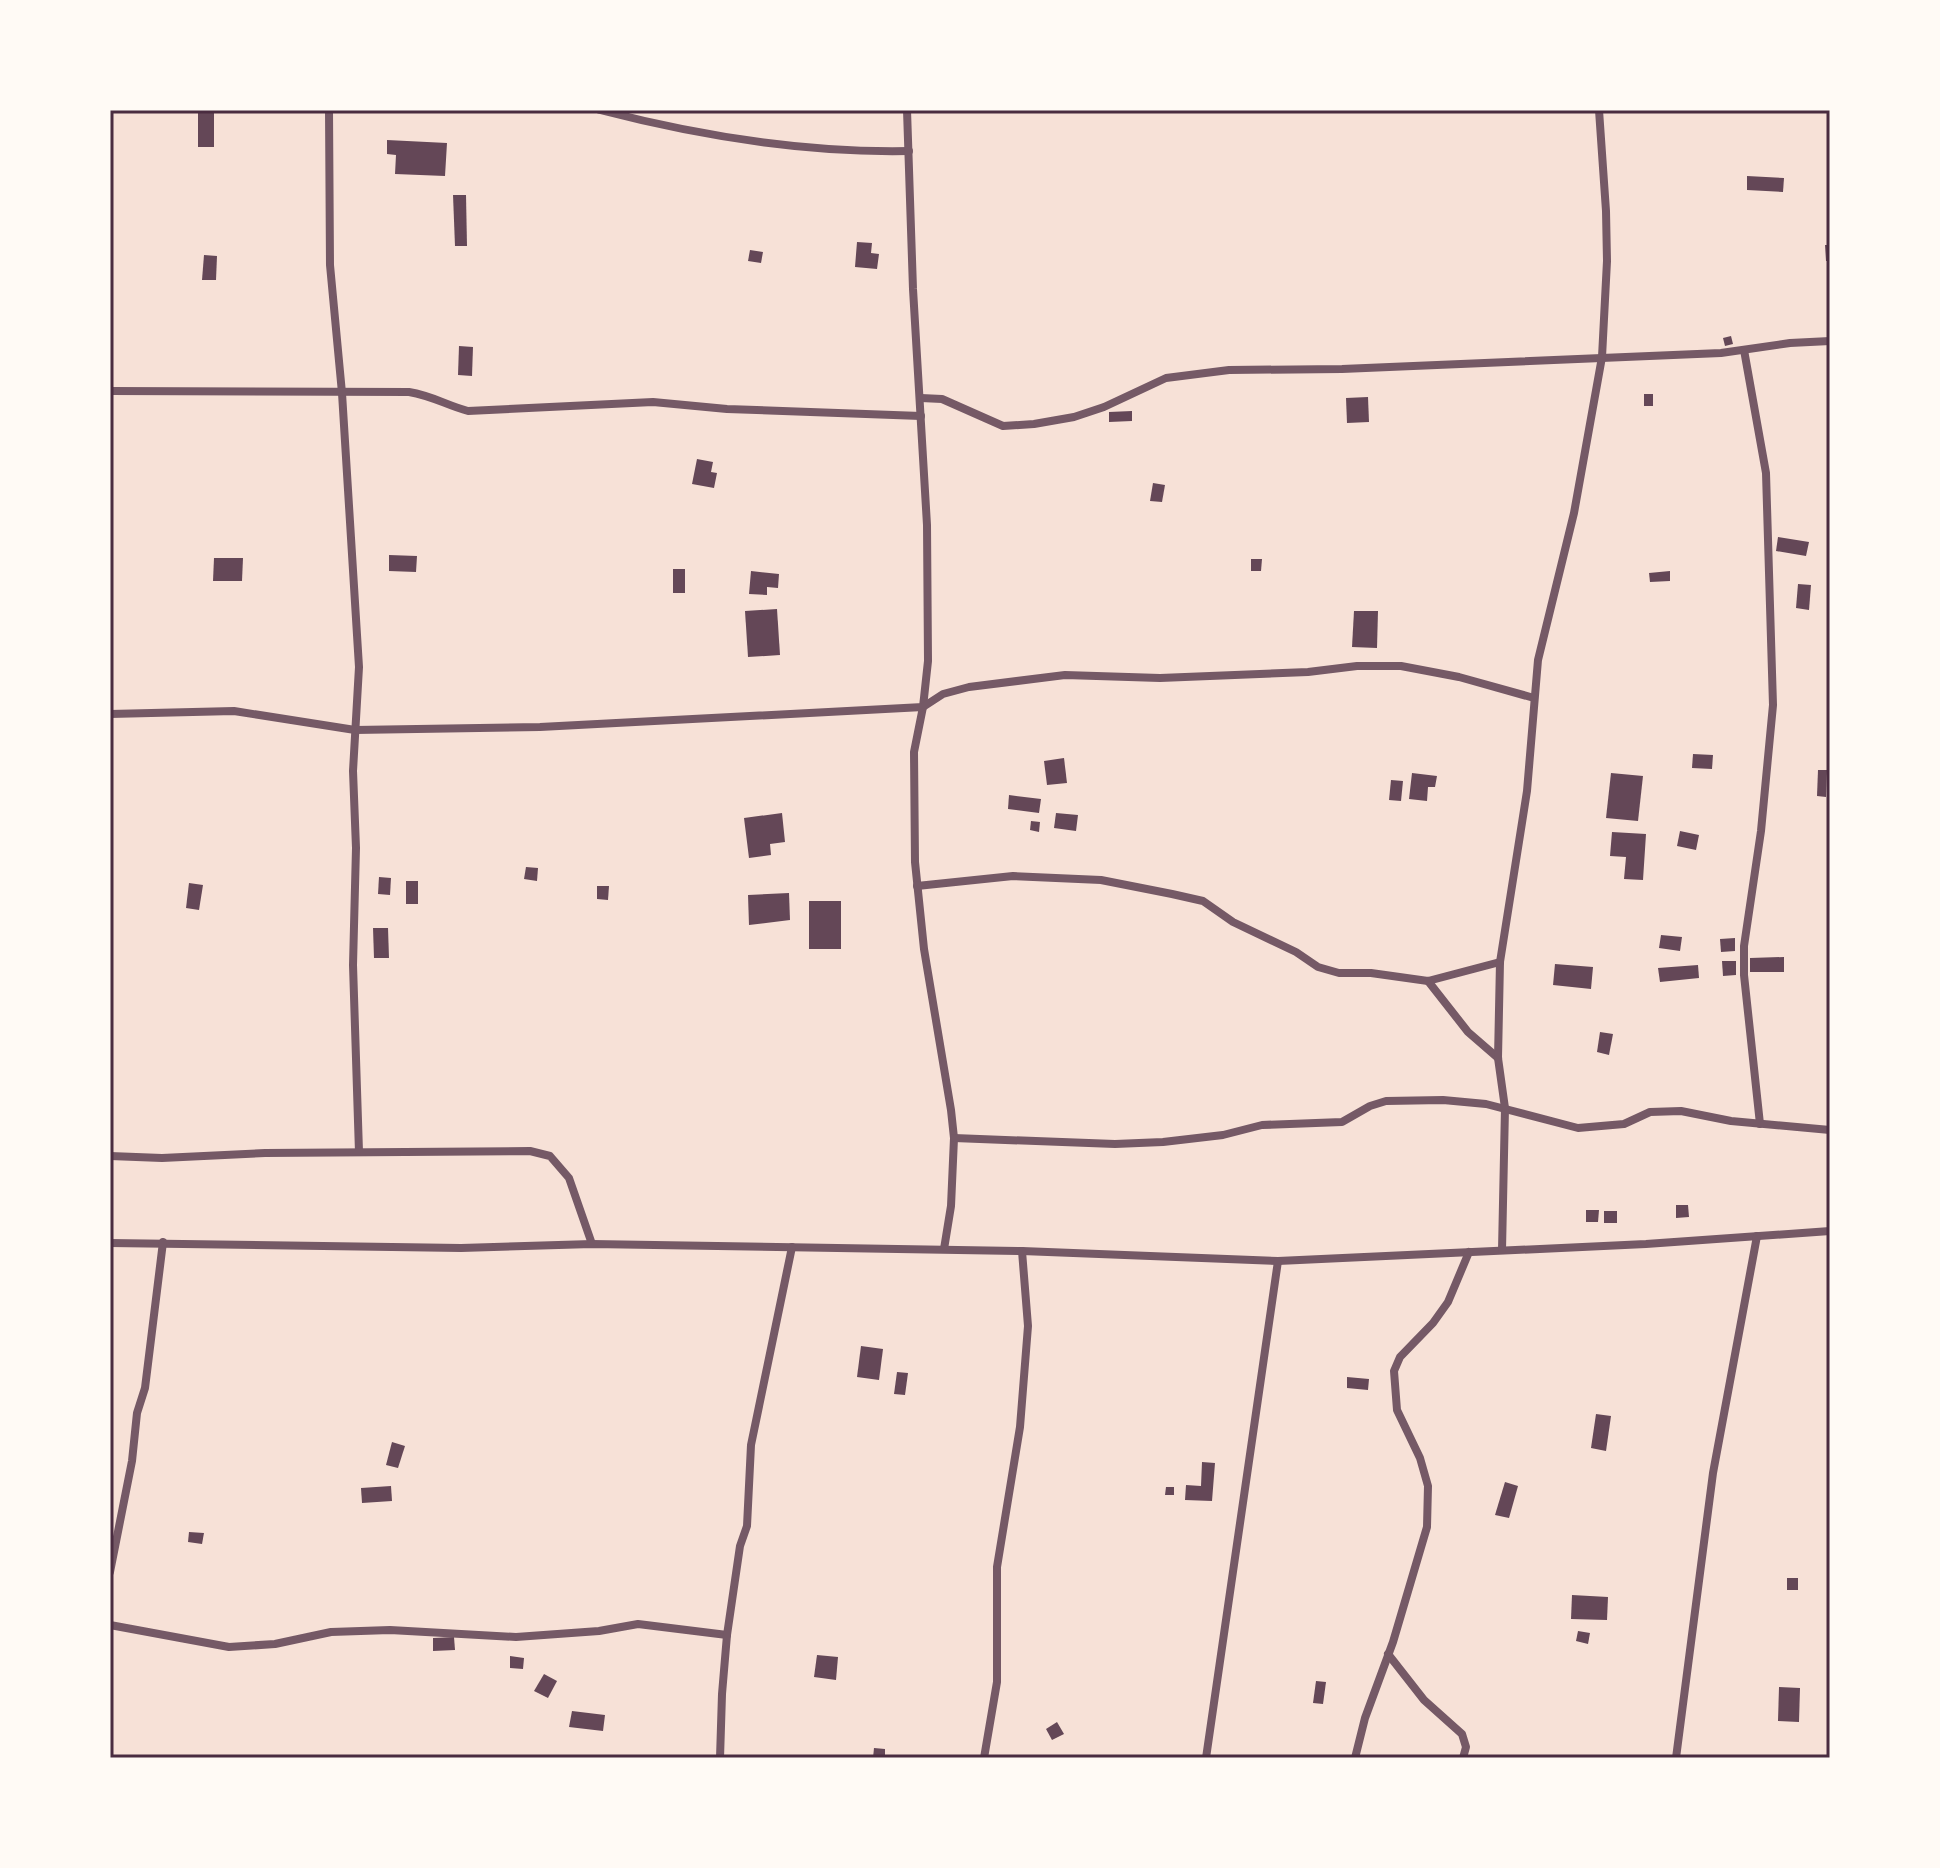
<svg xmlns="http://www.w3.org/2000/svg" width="1940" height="1868" font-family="'PT Sans Narrow',sans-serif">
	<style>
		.building { fill: #644757 }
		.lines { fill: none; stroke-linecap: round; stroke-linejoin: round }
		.minor { stroke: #755966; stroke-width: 8 }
		.neatline { fill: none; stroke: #4a2c40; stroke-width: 3 }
	</style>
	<rect width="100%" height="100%" fill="#f7e1d7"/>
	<!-- building -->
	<g class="building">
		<rect x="198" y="110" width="16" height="37"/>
		<polygon points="387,140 447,143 445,176 395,174 396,155 387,154"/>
		<polygon points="1747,176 1784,178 1783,192 1747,190"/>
		<polygon points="453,195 466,195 467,246 455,246"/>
		<polygon points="857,242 872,243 871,253 879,254 877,269 855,267"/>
		<polygon points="1825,245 1830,245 1830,261 1826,261"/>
		<polygon points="750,250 763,252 761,263 748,261"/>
		<polygon points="204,255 217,256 216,280 202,280"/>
		<polygon points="1731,336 1733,344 1725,346 1723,338"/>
		<polygon points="459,346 473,347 472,376 458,375"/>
		<rect x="1644" y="394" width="9" height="12"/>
		<polygon points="1368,397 1369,422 1347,423 1346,398"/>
		<polygon points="1132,411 1132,421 1109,422 1109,412"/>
		<polygon points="697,459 713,462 711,472 717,473 714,488 692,484"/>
		<polygon points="1153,483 1165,485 1162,502 1150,501"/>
		<polygon points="1778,537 1809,542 1806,556 1776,551"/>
		<polygon points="389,555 417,556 416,572 389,571"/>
		<polygon points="214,558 243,558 242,581 213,581"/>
		<polygon points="1251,559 1262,559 1261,571 1251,571"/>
		<rect x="673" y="569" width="12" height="24"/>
		<polygon points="751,571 779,574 778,588 767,587 767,595 749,594"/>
		<polygon points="1670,571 1670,581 1650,582 1649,573"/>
		<polygon points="1798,584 1811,585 1809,610 1796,608"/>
		<polygon points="777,609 780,655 748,657 745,611"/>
		<polygon points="1354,611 1378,611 1377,648 1352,647"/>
		<polygon points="1693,754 1713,755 1712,769 1692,768"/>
		<polygon points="1064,758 1067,783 1047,785 1044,761"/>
		<polygon points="1818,770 1827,770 1826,797 1817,796"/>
		<polygon points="1412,773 1437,776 1435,787 1428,787 1427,801 1409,799"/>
		<polygon points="1611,773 1643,776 1638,821 1606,818"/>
		<polygon points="1391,780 1403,781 1401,801 1389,800"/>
		<polygon points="1009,795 1041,799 1039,813 1008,809"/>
		<polygon points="782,813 785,842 770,844 771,855 749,858 744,818"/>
		<polygon points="1056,813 1078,815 1076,831 1054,828"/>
		<polygon points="1031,821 1040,822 1039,832 1030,830"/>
		<polygon points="1680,831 1699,835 1696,850 1677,846"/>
		<polygon points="1612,832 1646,834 1643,880 1624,879 1626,857 1610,856"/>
		<polygon points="526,867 538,868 537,881 524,879"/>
		<polygon points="379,877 391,878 390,895 378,894"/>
		<rect x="406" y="881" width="12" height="23"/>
		<polygon points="189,883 203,885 199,910 186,908"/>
		<polygon points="597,886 609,886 608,900 597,899"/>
		<polygon points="789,893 790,920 749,925 748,895"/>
		<rect x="809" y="901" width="32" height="48"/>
		<polygon points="373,928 388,928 389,958 374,958"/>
		<polygon points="1661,935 1682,937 1680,951 1659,948"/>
		<polygon points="1735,938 1735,951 1721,952 1720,939"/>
		<polygon points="1784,957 1784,972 1750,972 1750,958"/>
		<polygon points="1722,961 1736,961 1736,975 1723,976"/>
		<polygon points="1555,964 1593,967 1591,989 1553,985"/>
		<polygon points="1698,965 1699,978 1660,982 1658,968"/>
		<polygon points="1600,1032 1613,1034 1609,1055 1597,1052"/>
		<polygon points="1676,1205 1688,1205 1689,1217 1676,1218"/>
		<polygon points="1586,1210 1599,1210 1598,1222 1586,1222"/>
		<rect x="1604" y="1211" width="13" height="12"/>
		<polygon points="861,1346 883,1349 879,1380 857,1377"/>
		<polygon points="897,1372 908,1373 905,1395 894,1394"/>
		<polygon points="1347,1377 1369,1379 1368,1390 1347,1388"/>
		<polygon points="1596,1414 1611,1416 1606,1451 1591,1448"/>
		<polygon points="392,1442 405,1446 398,1468 386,1465"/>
		<polygon points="1202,1462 1215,1463 1212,1501 1185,1500 1186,1485 1201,1486"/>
		<polygon points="1505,1482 1518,1486 1509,1518 1495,1515"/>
		<polygon points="391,1486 392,1501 362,1503 361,1488"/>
		<polygon points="1166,1487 1174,1487 1174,1495 1165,1495"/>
		<polygon points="189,1532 204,1533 202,1544 188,1542"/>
		<rect x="1787" y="1578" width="11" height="12"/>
		<polygon points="1572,1595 1608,1597 1607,1620 1571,1619"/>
		<polygon points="1578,1631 1590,1633 1588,1644 1576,1641"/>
		<polygon points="454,1637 455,1650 433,1651 433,1638"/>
		<polygon points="817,1655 838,1657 836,1680 814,1677"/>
		<polygon points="510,1656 524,1658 523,1669 510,1668"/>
		<polygon points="544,1674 557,1681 548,1698 534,1691"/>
		<polygon points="1316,1681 1326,1682 1323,1704 1313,1703"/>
		<polygon points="1779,1687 1800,1688 1799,1722 1778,1721"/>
		<polygon points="572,1711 605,1715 603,1731 569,1727"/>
		<polygon points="1057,1722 1064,1734 1052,1740 1046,1729"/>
		<polygon points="874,1748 885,1749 885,1758 873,1758"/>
	</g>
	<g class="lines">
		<!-- minor -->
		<g class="minor">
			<polyline points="329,110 330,265 342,393 359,667 353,771 356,848 353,965 359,1152"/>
			<path d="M 600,110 C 700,136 805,153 909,151"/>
			<polyline points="907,110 913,289 927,525 928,661 923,707 914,752 915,862 924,949 951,1110 954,1138 951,1206 944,1249"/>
			<polyline points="1744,350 1766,473 1773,705 1761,831 1744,946 1744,975 1760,1124"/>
			<path d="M 110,391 L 409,392 C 433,396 446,405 468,411 L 653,402 L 727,409 L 921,416"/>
			<polyline points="921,398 942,399 1003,426 1034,424 1074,417 1104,407 1166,378 1229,370 1342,369 1721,353 1790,343 1830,341"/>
			<polyline points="110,714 234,711 355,730 540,727 923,707 943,694 969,687 1065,675 1160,678 1308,672 1357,666 1401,666 1459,677 1534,698"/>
			<polyline points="917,886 1013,876 1101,880 1172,894 1203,901 1233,922 1296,952 1318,967 1339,973 1371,973 1428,981 1500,962"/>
			<polyline points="1428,981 1468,1032 1498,1058"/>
			<polyline points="954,1138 1115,1144 1163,1142 1223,1135 1262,1125 1342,1122 1370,1106 1386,1101 1443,1100 1486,1104 1578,1128 1624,1124 1650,1112 1681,1111 1731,1121 1830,1130"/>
			<polyline points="110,1156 162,1158 265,1153 530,1151 550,1156 569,1178 592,1244"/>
			<polyline points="110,1243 461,1248 592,1244 1022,1251 1278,1261 1646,1244 1830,1231"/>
			<polyline points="1502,1250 1505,1108 1498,1058 1500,962 1527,791 1538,660 1574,513 1602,357 1607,261 1606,211 1599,110"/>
			<polyline points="110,1572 132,1461 137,1413 145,1388 163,1242"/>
			<polyline points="110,1625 229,1647 275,1644 331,1632 390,1630 516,1637 599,1631 638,1624 727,1635"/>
			<polyline points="1388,1654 1424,1700 1462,1734 1466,1747 1463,1758"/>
			<polyline points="720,1758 722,1694 727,1635 740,1546 747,1526 751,1445 792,1247"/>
			<polyline points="984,1758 997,1682 997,1567 1020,1427 1028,1326 1022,1251"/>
			<polyline points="1206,1758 1278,1261"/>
			<polyline points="1355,1758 1365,1718 1393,1642 1427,1527 1428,1486 1420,1458 1397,1410 1394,1371 1400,1357 1433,1323 1448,1302 1469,1252"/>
			<polyline points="1676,1758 1713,1473 1757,1236"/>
		</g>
	</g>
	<!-- border -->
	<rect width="1940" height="1868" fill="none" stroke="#fffaf5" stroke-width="224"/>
	<rect x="112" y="112" width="1716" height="1644" class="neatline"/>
</svg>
